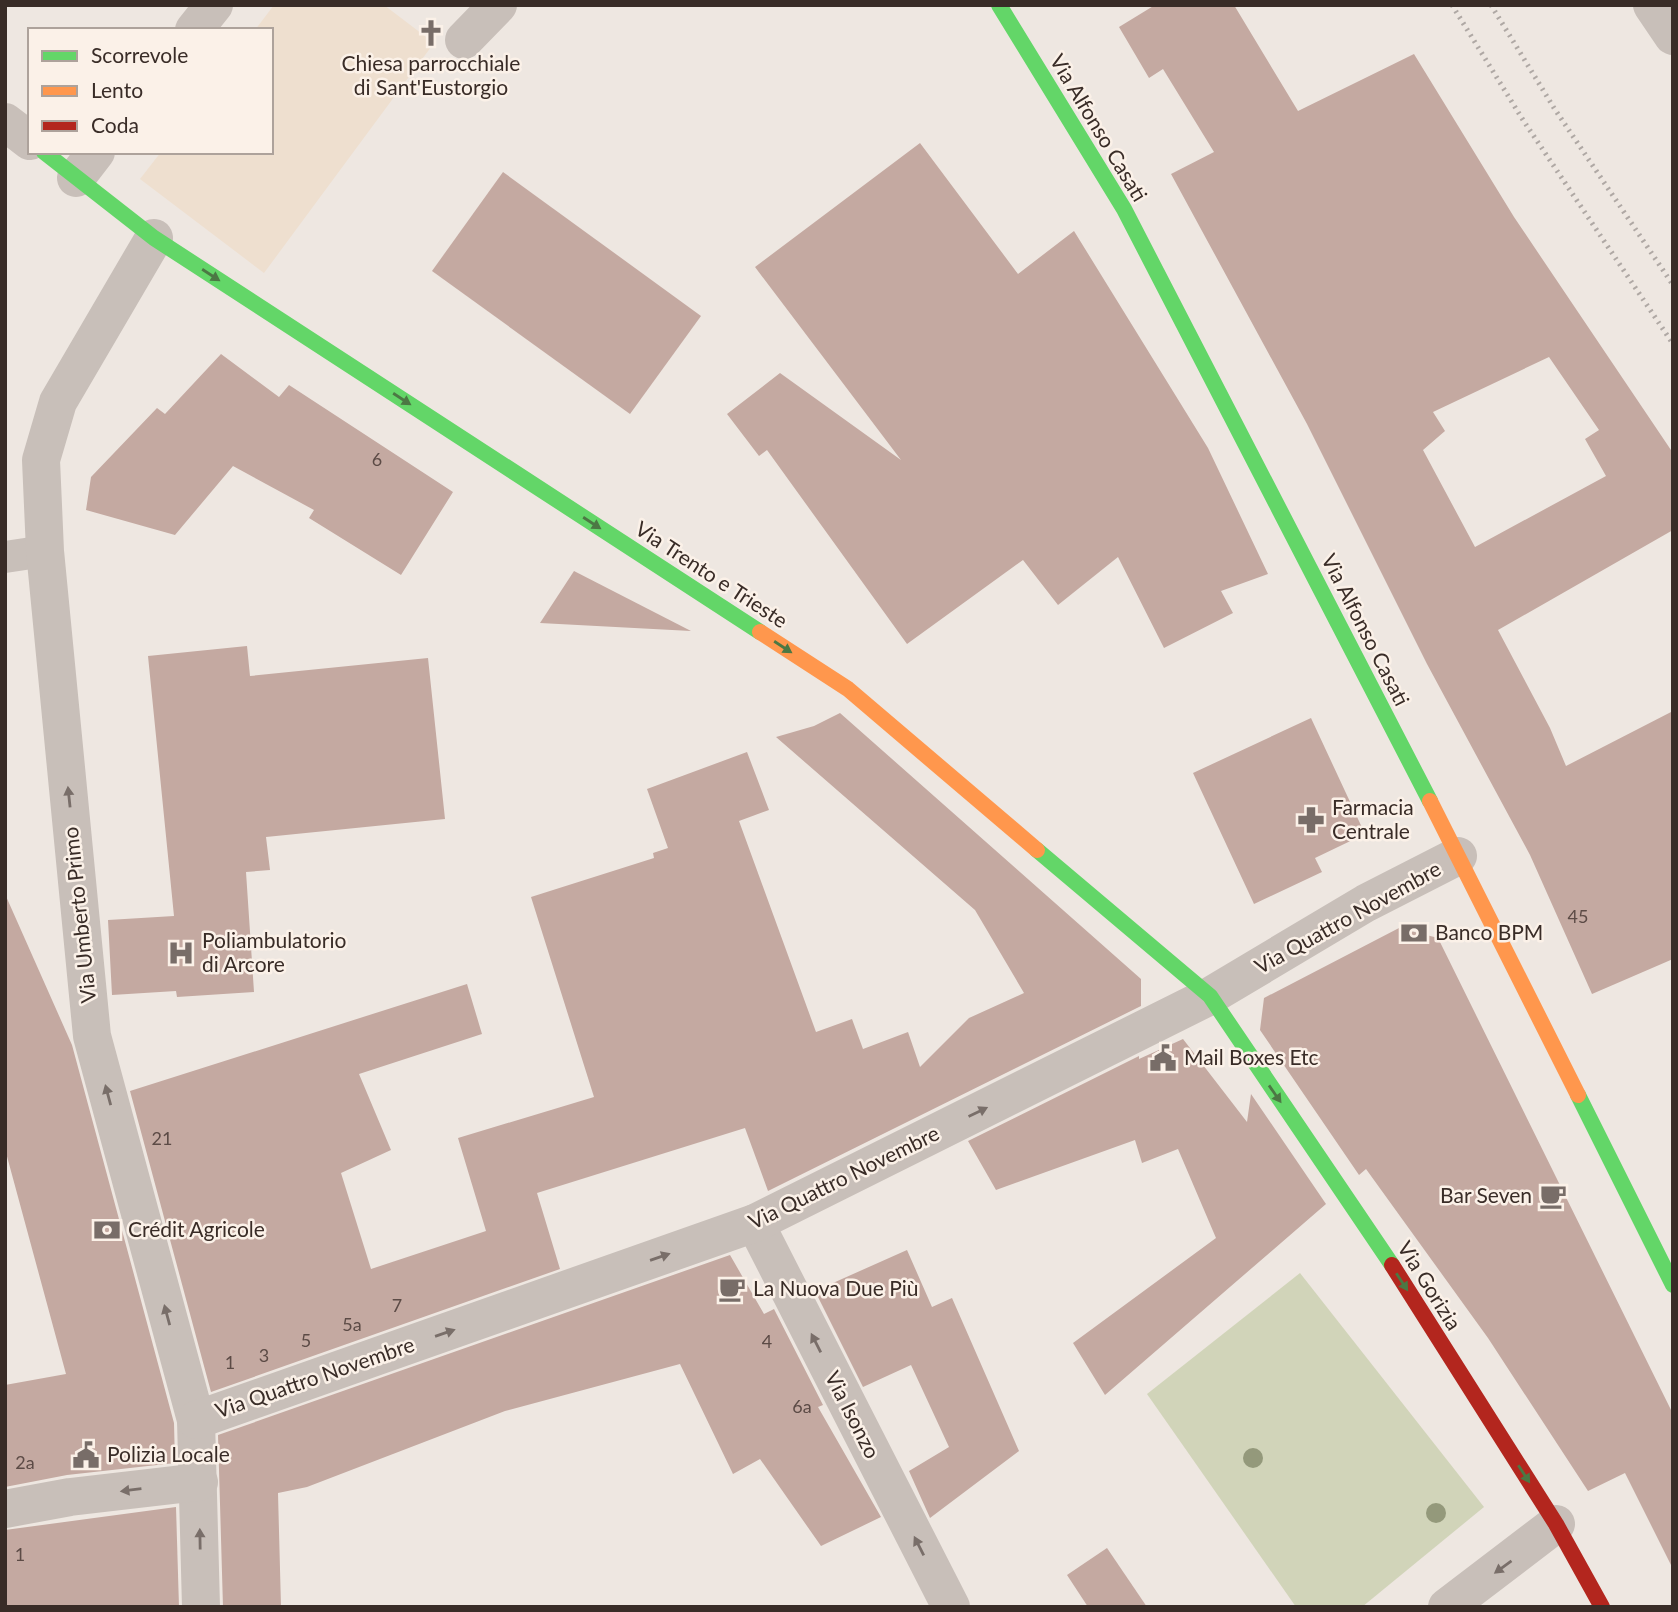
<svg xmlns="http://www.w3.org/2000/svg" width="1678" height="1612" font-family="Lato,sans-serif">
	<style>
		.green { fill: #d1d4b9 }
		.plaza { fill: #eedfcf }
		.building { fill: #c4a9a1; fill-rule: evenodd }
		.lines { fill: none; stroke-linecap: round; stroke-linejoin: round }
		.lane { stroke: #c8bfb9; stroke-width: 32 }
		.street { stroke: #c8bfb9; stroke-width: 38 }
		.fast { stroke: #63d668; stroke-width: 16 }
		.slow { stroke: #ff974d; stroke-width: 16 }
		.jam { stroke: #b3261e; stroke-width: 16 }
		.rail { stroke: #afa8a4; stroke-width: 5; stroke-dasharray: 2 5; stroke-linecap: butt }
		.tree { fill: #94997b }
		.oneway { fill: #4c7844 }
		.oneway2 { fill: #796e69 }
		.labels { text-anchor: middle; stroke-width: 5; stroke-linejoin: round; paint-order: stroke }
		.number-label { font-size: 18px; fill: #5c4b46 }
		.poi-label { font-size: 21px; fill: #392c27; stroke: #fbf1e8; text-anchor: start }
		.street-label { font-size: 21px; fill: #392c27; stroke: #fbf1e8 }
	</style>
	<rect width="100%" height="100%" fill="#eee7e1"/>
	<!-- green -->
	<polygon class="green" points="1300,1273 1484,1507 1362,1607 1296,1607 1147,1394"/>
	<!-- plaza -->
	<polygon class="plaza" points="274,5 384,5 434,43 264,273 140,179 161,152 271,152 271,30 255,30"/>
	<!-- building -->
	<g class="building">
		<path d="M 1155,5 L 1234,5 L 1298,111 L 1414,54 L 1514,217 L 1673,453 L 1673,530 L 1498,630 L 1550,728 L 1566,766 L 1673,711 L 1673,959 L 1592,994 L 1530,855 L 1427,664 L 1307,424 L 1171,174 L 1214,152 L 1163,69 L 1149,78 L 1119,27 ZM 1549,357 L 1599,430 L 1585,439 L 1606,476 L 1475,547 L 1423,450 L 1445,431 L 1433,412 Z"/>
		<polygon points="920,143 1018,274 1074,231 1208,448 1268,574 1221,591 1233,613 1164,648 1118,557 1058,605 1023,560 907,644 767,450 759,456 727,414 780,373 901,460 755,267"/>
		<polygon points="503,172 701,316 630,414 432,271"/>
		<polygon points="221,354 279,397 289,385 453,492 401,575 309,518 314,510 233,466 175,535 86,510 91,477 157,408 165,414"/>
		<polygon points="574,571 691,631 540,623"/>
		<polygon points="247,646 250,676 428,658 445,819 266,837 270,870 246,872 254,992 177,997 176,991 112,995 108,920 174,916 148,656"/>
		<polygon points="840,713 1141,979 1141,1006 768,1191 745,1128 537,1193 560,1269 211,1392 130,1091 467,984 482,1034 359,1074 391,1150 341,1173 371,1269 486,1231 458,1138 594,1097 531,897 654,858 653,853 668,848 647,789 747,752 769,810 739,821 816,1032 852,1019 863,1049 908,1032 920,1067 969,1018 1024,993 975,910 776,737 814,726"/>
		<polygon points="1311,718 1365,834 1315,858 1322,872 1254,904 1193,773"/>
		<polygon points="5,894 72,1045 174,1423 175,1463 67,1475 5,1487 5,1385 66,1374 5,1149"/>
		<polygon points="1399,928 1438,938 1673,1414 1673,1569 1625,1473 1588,1491 1488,1338 1366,1169 1359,1175 1260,1030 1264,998"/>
		<polygon points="1183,1039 1247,1122 1251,1094 1326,1204 1105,1395 1073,1343 1216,1238 1178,1149 1142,1163 1135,1140 996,1190 968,1141 1139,1056 1139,1059"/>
		<polygon points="907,1250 932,1307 952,1298 1019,1451 930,1518 909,1471 949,1447 911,1365 863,1387 815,1291"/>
		<polygon points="730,1255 764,1314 774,1309 823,1405 818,1407 881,1517 821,1546 760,1459 733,1474 680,1364 505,1411 307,1487 278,1493 281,1607 223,1607 218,1435"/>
		<polygon points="176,1507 179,1607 5,1607 5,1530"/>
		<polygon points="1107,1548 1147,1607 1088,1607 1067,1575"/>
	</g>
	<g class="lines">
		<!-- lane -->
		<polyline class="lane" points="5,557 45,551"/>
		<!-- street -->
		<g class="street">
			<polyline points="1652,5 1673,36"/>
			<polyline points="194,30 214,5"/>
			<polyline points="464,40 498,5"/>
			<polyline points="5,122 30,141"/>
			<polyline points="76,178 96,152"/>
			<polyline points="154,238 58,402 41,460 45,551 92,1036 196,1420 201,1607"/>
			<polyline points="755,1223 951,1607"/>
			<polyline points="196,1420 755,1223 1210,996 1366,903 1458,856"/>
			<polyline points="5,1509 70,1497 199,1482"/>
			<polyline points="1447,1607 1556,1524"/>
		</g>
		<!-- fast -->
		<g class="fast">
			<polyline points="999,5 1124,209 1430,801"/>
			<polyline points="44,152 154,238 760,632"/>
			<polyline points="1037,850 1210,996 1392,1265"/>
			<polyline points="1578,1095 1673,1285"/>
		</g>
		<!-- slow -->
		<g class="slow">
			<polyline points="760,632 848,689 1037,850"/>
			<polyline points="1430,801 1578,1095"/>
		</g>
		<!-- jam -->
		<polyline class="jam" points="1392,1265 1556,1524 1602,1607"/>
		<!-- rail -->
		<g class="rail">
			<polyline points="1452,5 1523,120 1673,344"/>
			<polyline points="1491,5 1554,108 1673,285"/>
		</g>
	</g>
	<!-- trees -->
	<g class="tree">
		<circle cx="1253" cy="1458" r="10"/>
		<circle cx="1436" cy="1513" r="10"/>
	</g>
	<!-- one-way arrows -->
	<defs><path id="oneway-solid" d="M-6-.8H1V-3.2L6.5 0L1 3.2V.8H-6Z" transform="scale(1.75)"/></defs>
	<g class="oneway">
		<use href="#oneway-solid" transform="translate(211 275) rotate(33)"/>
		<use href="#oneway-solid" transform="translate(402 399) rotate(33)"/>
		<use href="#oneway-solid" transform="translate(592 523) rotate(33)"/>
		<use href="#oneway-solid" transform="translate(783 647) rotate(33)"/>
		<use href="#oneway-solid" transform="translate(1275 1094) rotate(55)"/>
		<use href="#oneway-solid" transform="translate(1402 1282) rotate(57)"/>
		<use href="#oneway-solid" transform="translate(1524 1474) rotate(57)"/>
	</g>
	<g class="oneway2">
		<use href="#oneway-solid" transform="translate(69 797) rotate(-96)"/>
		<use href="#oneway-solid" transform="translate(108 1095) rotate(-105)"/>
		<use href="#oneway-solid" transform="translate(978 1112) rotate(-26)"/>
		<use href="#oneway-solid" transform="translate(660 1257) rotate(-19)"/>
		<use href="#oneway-solid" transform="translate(167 1315) rotate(-105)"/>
		<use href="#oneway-solid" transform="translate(445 1333) rotate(-19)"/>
		<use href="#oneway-solid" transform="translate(816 1343) rotate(-117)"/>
		<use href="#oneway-solid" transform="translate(131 1490) rotate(173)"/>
		<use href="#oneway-solid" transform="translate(200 1539) rotate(-91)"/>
		<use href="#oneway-solid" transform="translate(919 1546) rotate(-117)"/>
		<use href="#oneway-solid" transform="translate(1503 1567) rotate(144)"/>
	</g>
	<!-- icons -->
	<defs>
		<symbol id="church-bare" viewBox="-9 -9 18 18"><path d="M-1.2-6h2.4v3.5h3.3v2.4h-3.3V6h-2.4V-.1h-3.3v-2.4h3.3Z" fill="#786d68" stroke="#fbf1e8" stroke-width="2.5" paint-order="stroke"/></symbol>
		<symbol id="pharmacy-bare" viewBox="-9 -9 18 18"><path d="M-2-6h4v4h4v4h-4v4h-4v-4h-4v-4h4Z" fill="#786d68" stroke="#fbf1e8" stroke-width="2.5" paint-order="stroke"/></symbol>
		<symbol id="bank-bare" viewBox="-9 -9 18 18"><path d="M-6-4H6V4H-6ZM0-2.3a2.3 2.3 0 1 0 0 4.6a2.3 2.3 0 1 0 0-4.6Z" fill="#786d68" stroke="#fbf1e8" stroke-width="2.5" paint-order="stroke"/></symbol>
		<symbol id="hospital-bare" viewBox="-9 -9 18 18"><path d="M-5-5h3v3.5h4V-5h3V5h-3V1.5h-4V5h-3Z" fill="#786d68" stroke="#fbf1e8" stroke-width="2.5" paint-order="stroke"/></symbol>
		<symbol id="civic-bare" viewBox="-9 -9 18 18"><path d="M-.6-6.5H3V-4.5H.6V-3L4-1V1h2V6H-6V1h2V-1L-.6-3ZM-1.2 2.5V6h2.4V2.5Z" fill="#786d68" stroke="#fbf1e8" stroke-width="2.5" paint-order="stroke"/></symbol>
		<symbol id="cafe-bare" viewBox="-9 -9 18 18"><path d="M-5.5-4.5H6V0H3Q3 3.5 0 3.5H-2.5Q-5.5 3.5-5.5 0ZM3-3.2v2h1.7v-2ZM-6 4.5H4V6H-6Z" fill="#786d68" stroke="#fbf1e8" stroke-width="2.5" paint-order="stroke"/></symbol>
	</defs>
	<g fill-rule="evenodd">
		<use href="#church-bare" x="412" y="14" width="38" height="38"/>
		<use href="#pharmacy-bare" x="1292" y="801" width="38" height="38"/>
		<use href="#bank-bare" x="1395" y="914" width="38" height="38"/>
		<use href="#hospital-bare" x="162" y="934" width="38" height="38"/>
		<use href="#civic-bare" x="1144" y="1039" width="38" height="38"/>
		<use href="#cafe-bare" x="1534" y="1177" width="38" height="38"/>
		<use href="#bank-bare" x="88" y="1211" width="38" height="38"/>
		<use href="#cafe-bare" x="713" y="1270" width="38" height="38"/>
		<use href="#civic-bare" x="67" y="1436" width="38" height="38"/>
	</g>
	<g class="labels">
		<!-- number labels -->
		<g class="number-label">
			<text x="377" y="466">6</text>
			<text x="1578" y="923">45</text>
			<text x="162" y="1145">21</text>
			<text x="397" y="1312">7</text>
			<text x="352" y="1331">5a</text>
			<text x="306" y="1347">5</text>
			<text x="767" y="1348">4</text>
			<text x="264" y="1362">3</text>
			<text x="230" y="1369">1</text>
			<text x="802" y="1413">6a</text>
			<text x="25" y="1469">2a</text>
			<text x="20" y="1561">1</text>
		</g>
		<!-- poi labels -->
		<g class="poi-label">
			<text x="431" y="71" text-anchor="middle">Chiesa parrocchiale<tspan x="431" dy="24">di Sant'Eustorgio</tspan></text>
			<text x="1332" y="815">Farmacia<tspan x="1332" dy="24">Centrale</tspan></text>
			<text x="1435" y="940">Banco BPM</text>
			<text x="202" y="948">Poliambulatorio<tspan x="202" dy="24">di Arcore</tspan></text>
			<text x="1184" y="1065">Mail Boxes Etc</text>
			<text x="1532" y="1203" text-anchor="end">Bar Seven</text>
			<text x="128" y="1237">Crédit Agricole</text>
			<text x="753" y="1296">La Nuova Due Più</text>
			<text x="107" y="1462">Polizia Locale</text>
		</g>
		<!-- street labels -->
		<g class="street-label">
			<text transform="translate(1098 128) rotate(59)" y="7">Via Alfonso Casati</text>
			<text transform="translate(711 575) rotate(33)" y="7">Via Trento e Trieste</text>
			<text transform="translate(1365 630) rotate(63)" y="7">Via Alfonso Casati</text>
			<text transform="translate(80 915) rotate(-96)" y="7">Via Umberto Primo</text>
			<text transform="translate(1348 918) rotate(-29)" y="7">Via Quattro Novembre</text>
			<text transform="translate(844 1178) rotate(-26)" y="7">Via Quattro Novembre</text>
			<text transform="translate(1429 1286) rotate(58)" y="7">Via Gorizia</text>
			<text transform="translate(315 1378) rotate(-19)" y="7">Via Quattro Novembre</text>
			<text transform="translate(852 1415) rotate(63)" y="7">Via Isonzo</text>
		</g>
	</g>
	<!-- border -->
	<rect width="1678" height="1612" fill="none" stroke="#392c27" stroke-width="14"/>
	<!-- legend -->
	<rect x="28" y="28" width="245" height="126" fill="#fbf1e8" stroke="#ada29b" stroke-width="2"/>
	<rect x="42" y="51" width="35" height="10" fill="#63d668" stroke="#ada29b" stroke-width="2"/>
	<text x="91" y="63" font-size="21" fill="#392c27">Scorrevole</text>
	<rect x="42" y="86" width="35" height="10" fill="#ff974d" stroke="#ada29b" stroke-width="2"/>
	<text x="91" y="98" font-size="21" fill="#392c27">Lento</text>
	<rect x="42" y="121" width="35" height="10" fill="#b3261e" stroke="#ada29b" stroke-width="2"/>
	<text x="91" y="133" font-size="21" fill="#392c27">Coda</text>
</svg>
